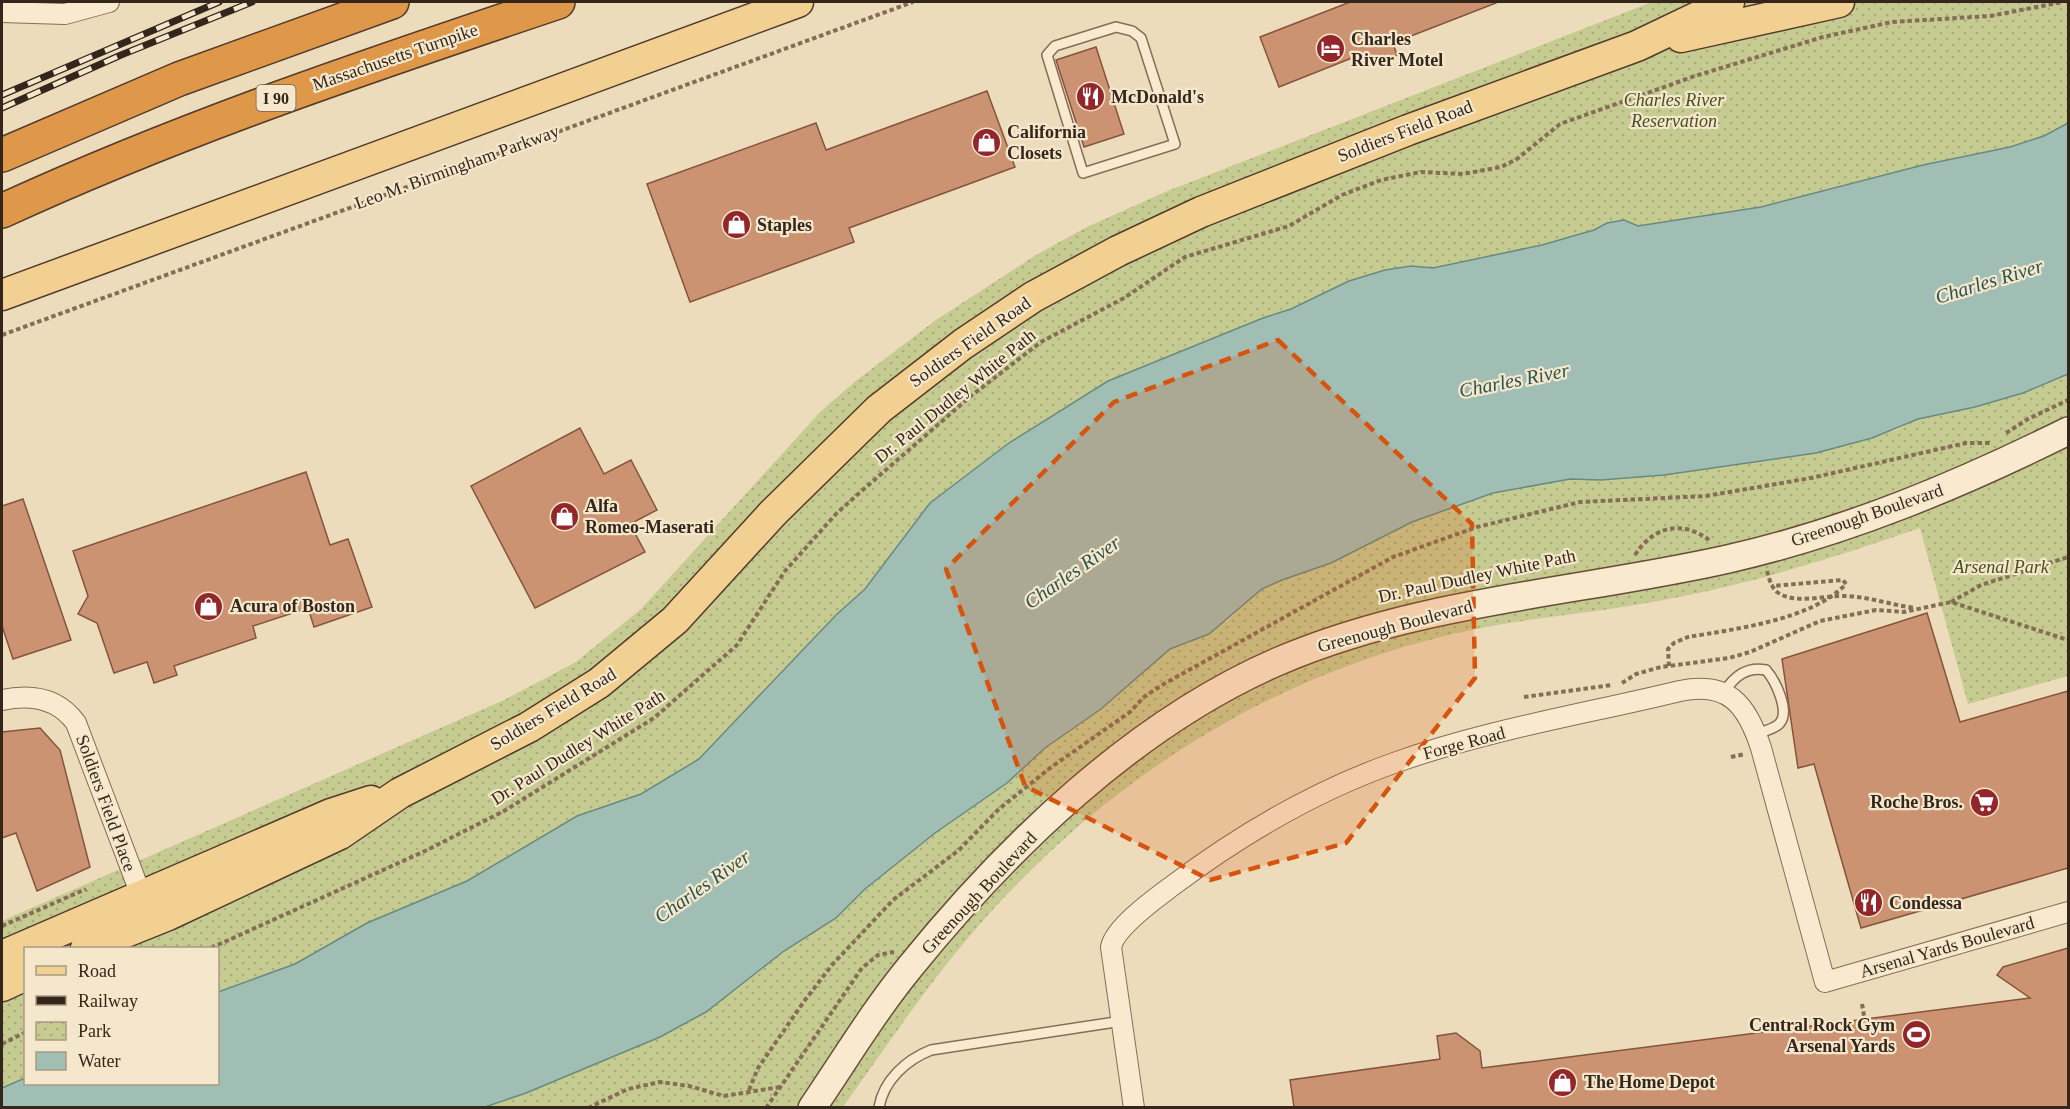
<svg xmlns="http://www.w3.org/2000/svg" width="2070" height="1109" font-family="'Times New Roman',serif">
	<style>
		.park { fill: url(#park-dots) }
		.water { fill: #a0beb4; stroke: #688b81; stroke-width: 1.5 }
		.building { fill: #cc9372; stroke: #84553c; stroke-width: 1.5 }
		.lines { fill: none; stroke-linecap: round; stroke-linejoin: round }
		.lane-casing { stroke: #856d56; stroke-width: 12 }
		.street-casing { stroke: #856d56; stroke-width: 22 }
		.secondary-casing { stroke: #664e39; stroke-width: 30 }
		.primary-casing { stroke: #523b2b; stroke-width: 33 }
		.highway-casing { stroke: #523b2b; stroke-width: 36 }
		.path { stroke: #856d56; stroke-width: 4; stroke-dasharray: 4.5 3; stroke-linecap: butt }
		.lane { stroke: #f9eacf; stroke-width: 9 }
		.street { stroke: #f9eacf; stroke-width: 20 }
		.secondary { stroke: #f9eacf; stroke-width: 27 }
		.primary { stroke: #f2d092; stroke-width: 30 }
		.highway { stroke: #df974a; stroke-width: 33 }
		.rail-casing { stroke: #34261b; stroke-width: 7 }
		.rail { stroke: #f5e7cb; stroke-width: 4.5; stroke-dasharray: 14; stroke-linecap: butt }
		.marked { fill: #d6540e; fill-opacity: 0.2; stroke: #d6540e; stroke-width: 4.5; stroke-dasharray: 12 8; stroke-linejoin: round }
		.labels { text-anchor: middle; stroke-width: 4.5; stroke-linejoin: round; paint-order: stroke }
		.shield { fill: #f5e7cb; stroke: #6e6050; stroke-width: 1.5 }
		.shield-label { font-size: 16px; font-weight: bold; fill: #34261b }
		.poi-label { font-size: 18px; font-weight: bold; fill: #34261b; stroke: #f5e7cb; text-anchor: start }
		.street-label { font-size: 18px; fill: #34261b; stroke: #f5e7cb }
		.park-label { font-size: 18px; font-style: italic; fill: #465021; stroke: #f5e7cb }
		.water-label { font-size: 20px; font-style: italic; fill: #2a544f; stroke: #f5e7cb }
	</style>
	<defs>
		<pattern id="park-dots" width="8" height="8" patternUnits="userSpaceOnUse" patternTransform="scale(1.5)"><rect width="8" height="8" fill="#c6cb91"/><path d="M2 2h.1M6 6h.1" fill="none" stroke="#abae7c" stroke-width="1.8" stroke-linecap="round"/></pattern>
	</defs>
	<rect width="100%" height="100%" fill="#eddcbc"/>
	<!-- park -->
	<g class="park">
		<polygon points="1652,2 2068,2 2068,123 2044,136 2010,147 1923,165 1761,208 1638,226 1624,220 1607,223 1594,230 1542,245 1433,268 1411,266 1349,281 1291,309 1263,318 1108,381 1009,443 930,503 865,589 836,615 699,759 641,794 577,816 467,881 367,923 295,964 218,992 218,948 26,948 25,1078 2,1088 2,921 504,700 576,662 641,609 821,411 857,380 936,320 1036,255 1087,227 1165,192"/>
		<path d="M 2068,374 L 2068,676 L 1968,704 L 1920,528 C 1839,556 1758,582 1674,598 C 1601,613 1526,617 1453,634 C 1260,679 1096,787 968,938 C 923,991 884,1050 843,1107 L 482,1108 L 526,1093 L 660,1037 L 706,1012 L 784,951 L 835,918 L 865,889 L 935,833 L 1007,783 L 1045,748 L 1101,709 L 1170,649 L 1187,644 L 1228,620 L 1262,589 L 1282,580 L 1331,563 L 1412,522 L 1493,493 L 1570,479 L 1601,480 L 1664,475 L 1782,456 L 1896,430 L 1918,419 L 1975,407 L 2023,393 Z"/>
	</g>
	<!-- water -->
	<polygon class="water" points="2068,123 2068,374 2023,393 1975,407 1918,419 1872,438 1816,453 1664,475 1601,480 1570,479 1493,493 1412,522 1331,563 1282,580 1262,589 1209,634 1170,649 1101,709 1045,748 1007,783 935,833 865,889 836,918 784,951 706,1012 660,1037 526,1093 482,1108 2,1107 2,1088 25,1078 26,1084 218,1084 218,992 295,964 367,923 467,881 577,816 641,794 699,759 836,615 865,589 930,503 1009,443 1108,381 1263,318 1291,309 1349,281 1385,270 1411,266 1433,268 1542,245 1594,230 1607,223 1624,220 1638,226 1761,207 1923,165 2010,147 2044,136"/>
	<!-- building -->
	<g class="building">
		<polygon points="1350,2 1496,2 1496,3 1393,43 1397,55 1367,67 1362,54 1279,87 1260,37"/>
		<polygon points="1096,47 1124,134 1084,147 1056,60"/>
		<polygon points="987,91 1015,167 849,228 854,242 690,302 647,184 816,123 826,150"/>
		<polygon points="580,428 604,474 631,460 657,510 630,524 645,552 535,608 471,486"/>
		<polygon points="306,472 330,545 348,539 372,607 314,627 308,608 253,626 256,638 174,666 177,675 154,683 147,662 114,673 97,623 78,614 88,596 73,551"/>
		<polygon points="23,499 71,640 13,659 2,626 2,506"/>
		<polygon points="1927,613 1960,722 2068,691 2068,868 1861,928 1814,764 1798,768 1782,659"/>
		<polygon points="40,728 60,750 90,867 37,891 16,833 2,838 2,732"/>
		<polygon points="2068,948 2068,1107 1294,1107 1290,1080 1440,1059 1437,1036 1456,1033 1480,1051 1482,1068 2030,998 1997,975 2003,967"/>
	</g>
	<g class="lines">
		<defs>
			<g id="lane">
				<polygon points="1116,27 1132,31 1141,38 1175,144 1083,173 1047,55 1055,46"/>
				<path d="M 1724,692 C 1734,677 1746,666 1766,670 C 1775,680 1791,712 1779,724 C 1774,729 1762,732 1756,734"/>
				<path d="M 879,1107 C 884,1080 906,1060 931,1050 L 1122,1021"/>
			</g>
			<g id="street">
				<polyline points="2,12 65,14 109,2"/>
				<path d="M 2,700 C 31,694 58,698 76,723 L 141,895"/>
				<path d="M 1134,1108 L 1111,947 C 1115,927 1156,898 1172,886 C 1240,835 1312,792 1394,763 C 1486,730 1585,714 1680,691 C 1729,681 1747,705 1761,748 L 1825,982 L 2068,912"/>
			</g>
			<path id="secondary" d="M 812,1108 C 844,1061 874,1011 910,967 C 1007,847 1135,723 1279,661 C 1422,600 1577,593 1728,559 C 1847,532 1959,485 2068,431"/>
			<g id="primary">
				<polyline points="1681,37 1839,2"/>
				<polyline points="2,295 798,2"/>
				<polyline points="86,948 168,915 340,834 400,793 529,727 599,683 675,620 773,513 879,409 963,344 1033,297 1118,251 1201,212 1408,130 1637,46 1729,2"/>
				<polyline points="2,956 331,814 371,801"/>
				<polyline points="2,986 26,975"/>
			</g>
			<g id="highway">
				<polyline points="2,155 179,79 392,2"/>
				<path d="M 2,211 C 182,128 370,65 558,2"/>
			</g>
		</defs>
		<!-- lane casing -->
		<use href="#lane" class="lane-casing"/>
		<!-- street casing -->
		<use href="#street" class="street-casing"/>
		<!-- secondary casing -->
		<use href="#secondary" class="secondary-casing"/>
		<!-- primary casing -->
		<use href="#primary" class="primary-casing"/>
		<!-- highway casing -->
		<use href="#highway" class="highway-casing"/>
		<!-- path -->
		<g class="path">
			<polyline points="2,335 913,2"/>
			<polyline points="2006,433 2028,419 2068,400"/>
			<path d="M 1635,555 C 1653,527 1681,519 1709,540"/>
			<path d="M 1767,571 C 1769,578 1771,587 1777,592 C 1794,605 1826,595 1846,596 C 1870,597 1891,605 1915,608"/>
			<polyline points="1951,602 1981,585 2068,557"/>
			<path d="M 1669,666 L 1668,649 L 1674,643 L 1688,637 C 1735,629 1812,620 1846,584 L 1843,580 L 1772,586"/>
			<polyline points="1622,683 1636,674 1661,667 1729,658 1750,652 1820,621 1876,610 1904,612 1951,602 2068,640"/>
			<polyline points="1524,697 1612,685"/>
			<polyline points="1731,757 1745,754"/>
			<polyline points="2,926 86,889"/>
			<polyline points="211,948 425,851 504,811 654,718 737,645 785,571 836,514 857,495 971,396 1041,342 1124,298 1185,257 1289,226 1342,195 1381,180 1421,172 1463,174 1501,167 1517,159 1560,124 1695,76 1823,37 1892,22 1990,16 2063,2"/>
			<polyline points="1862,1004 1864,1016"/>
			<polyline points="2,1044 26,1032"/>
			<polyline points="749,1090 758,1068 805,1000 832,965 893,900 959,850 999,809 1050,768 1130,712 1144,697 1162,685 1393,557 1477,527 1580,502 1706,496 1811,478 1966,443 1990,443"/>
			<polyline points="588,1108 628,1089 660,1082 689,1086 724,1096 780,1087"/>
			<polyline points="766,1108 862,968 878,955 894,952"/>
		</g>
		<!-- lane -->
		<use href="#lane" class="lane"/>
		<!-- street -->
		<use href="#street" class="street"/>
		<!-- secondary -->
		<use href="#secondary" class="secondary"/>
		<!-- primary -->
		<use href="#primary" class="primary"/>
		<!-- highway -->
		<use href="#highway" class="highway"/>
		<defs>
			<g id="rail">
				<polyline points="2,95 219,2"/>
				<polyline points="2,108 121,55 252,2"/>
			</g>
		</defs>
		<!-- rail casing -->
		<use href="#rail" class="rail-casing"/>
		<!-- rail -->
		<use href="#rail" class="rail"/>
	</g>
	<!-- marked area -->
	<path class="marked" d="M 1278,340 L 1472,524 L 1475,678 L 1346,843 L 1210,880 L 1025,786 L 946,569 L 1114,402 Z"/>
	<!-- icons -->
	<defs>
		<symbol id="hotel-disc" viewBox="-11 -11 22 22"><circle r="9.5" fill="#93262b" stroke="#f5e7cb"/><path d="M-6-4.5h1.5V1H6V5H4.5V3h-9V5H-6ZM-4 0a1.8 1.8 0 1 1 3.6 0ZM.5 0V-2.5h3Q6-2.5 6 0Z" fill="#fff"/></symbol>
		<symbol id="restaurant-disc" viewBox="-11 -11 22 22"><circle r="9.5" fill="#93262b" stroke="#f5e7cb"/><path d="M-5-6h1v4h1v-4h1v4h1v-4h1v5L-1.5 .5V6h-2V.5L-5-1ZM5-6V6H3V1.5H1.5Q1.5-4 5-6Z" fill="#fff"/></symbol>
		<symbol id="shop-disc" viewBox="-11 -11 22 22"><circle r="9.5" fill="#93262b" stroke="#f5e7cb"/><path d="M-5-2.5h2.3a2.7 3.5 0 0 1 5.4 0H5L5.5 6h-11ZM-1.5-2.5h3a1.5 2.3 0 0 0-3 0Z" fill="#fff"/></symbol>
		<symbol id="supermarket-disc" viewBox="-11 -11 22 22"><circle r="9.5" fill="#93262b" stroke="#f5e7cb"/><path d="M-6-5.5h2.5l.6 2H6L4.5 2H-2.5L-4.4-4H-6ZM-1.5 3.2a1.3 1.3 0 1 0 .1 0ZM3 3.2a1.3 1.3 0 1 0 .1 0Z" fill="#fff"/></symbol>
		<symbol id="stadium-disc" viewBox="-11 -11 22 22"><circle r="9.5" fill="#93262b" stroke="#f5e7cb"/><path d="M0-5a6.5 5 0 1 0 0 10a6.5 5 0 1 0 0-10ZM-3.5-1.8h7v3.6h-7Z" fill="#fff"/></symbol>
	</defs>
	<g fill-rule="evenodd">
		<use href="#hotel-disc" x="1314" y="32" width="33" height="33"/>
		<use href="#restaurant-disc" x="1074" y="80" width="33" height="33"/>
		<use href="#shop-disc" x="970" y="126" width="33" height="33"/>
		<use href="#shop-disc" x="720" y="208" width="33" height="33"/>
		<use href="#shop-disc" x="548" y="500" width="33" height="33"/>
		<use href="#shop-disc" x="192" y="590" width="33" height="33"/>
		<use href="#supermarket-disc" x="1968" y="786" width="33" height="33"/>
		<use href="#restaurant-disc" x="1852" y="886" width="33" height="33"/>
		<use href="#stadium-disc" x="1900" y="1018" width="33" height="33"/>
		<use href="#shop-disc" x="1546" y="1066" width="33" height="33"/>
	</g>
	<g class="labels">
		<!-- shield labels -->
		<rect class="shield" x="256.5" y="85" width="39" height="26" rx="4.5"/>
		<g class="shield-label">
			<text x="276" y="104">I 90</text>
		</g>
		<!-- poi labels -->
		<g class="poi-label">
			<text x="1351" y="45">Charles<tspan x="1351" dy="21">River Motel</tspan></text>
			<text x="1111" y="103">McDonald's</text>
			<text x="1007" y="138">California<tspan x="1007" dy="21">Closets</tspan></text>
			<text x="757" y="231">Staples</text>
			<text x="585" y="512">Alfa<tspan x="585" dy="21">Romeo-Maserati</tspan></text>
			<text x="230" y="612">Acura of Boston</text>
			<text x="1963" y="808" text-anchor="end">Roche Bros.</text>
			<text x="1889" y="909">Condessa</text>
			<text x="1895" y="1031" text-anchor="end">Central Rock Gym<tspan x="1895" dy="21">Arsenal Yards</tspan></text>
			<text x="1584" y="1088">The Home Depot</text>
		</g>
		<!-- street labels -->
		<g class="street-label">
			<text transform="translate(395 57) rotate(-19)" y="6">Massachusetts Turnpike</text>
			<text transform="translate(1405 131) rotate(-21)" y="6">Soldiers Field Road</text>
			<text transform="translate(457 167) rotate(-20)" y="6">Leo M. Birmingham Parkway</text>
			<text transform="translate(970 342) rotate(-35)" y="6">Soldiers Field Road</text>
			<text transform="translate(955 396) rotate(-39)" y="6">Dr. Paul Dudley White Path</text>
			<text transform="translate(1867 515) rotate(-19)" y="6">Greenough Boulevard</text>
			<text transform="translate(1477 576) rotate(-12)" y="6">Dr. Paul Dudley White Path</text>
			<text transform="translate(1395 626) rotate(-15)" y="6">Greenough Boulevard</text>
			<text transform="translate(553 709) rotate(-31)" y="6">Soldiers Field Road</text>
			<text transform="translate(1464 743) rotate(-15)" y="6">Forge Road</text>
			<text transform="translate(578 747) rotate(-32)" y="6">Dr. Paul Dudley White Path</text>
			<text transform="translate(106 803) rotate(70)" y="6">Soldiers Field Place</text>
			<text transform="translate(979 893) rotate(-47)" y="6">Greenough Boulevard</text>
			<text transform="translate(1947 947) rotate(-16)" y="6">Arsenal Yards Boulevard</text>
		</g>
		<!-- park labels -->
		<g class="park-label">
			<text x="1674" y="106">Charles River<tspan x="1674" dy="21">Reservation</tspan></text>
			<text x="2001" y="573">Arsenal Park</text>
		</g>
		<!-- water labels -->
		<g class="water-label">
			<text transform="translate(1989 281) rotate(-17)" y="7">Charles River</text>
			<text transform="translate(1514 380) rotate(-11)" y="7">Charles River</text>
			<text transform="translate(1072 572) rotate(-35)" y="7">Charles River</text>
			<text transform="translate(702 886) rotate(-35)" y="7">Charles River</text>
		</g>
	</g>
	<!-- border -->
	<rect width="2070" height="1109" fill="none" stroke="#34261b" stroke-width="6"/>
	<!-- legend -->
	<rect x="24" y="947" width="195" height="138" fill="#f5e7cb" stroke="#a89a85" stroke-width="1.5"/>
	<rect x="36" y="966" width="30" height="9" fill="#f2d092" stroke="#a89a85" stroke-width="1.5"/>
	<text x="78" y="977" font-size="18" fill="#34261b">Road</text>
	<rect x="36" y="996" width="30" height="9" fill="#34261b" stroke="#a89a85" stroke-width="1.5"/>
	<text x="78" y="1007" font-size="18" fill="#34261b">Railway</text>
	<rect x="36" y="1022" width="30" height="18" fill="url(#park-dots)" stroke="#a89a85" stroke-width="1.5"/>
	<text x="78" y="1037" font-size="18" fill="#34261b">Park</text>
	<rect x="36" y="1052" width="30" height="18" fill="#a0beb4" stroke="#a89a85" stroke-width="1.5"/>
	<text x="78" y="1067" font-size="18" fill="#34261b">Water</text>
</svg>
